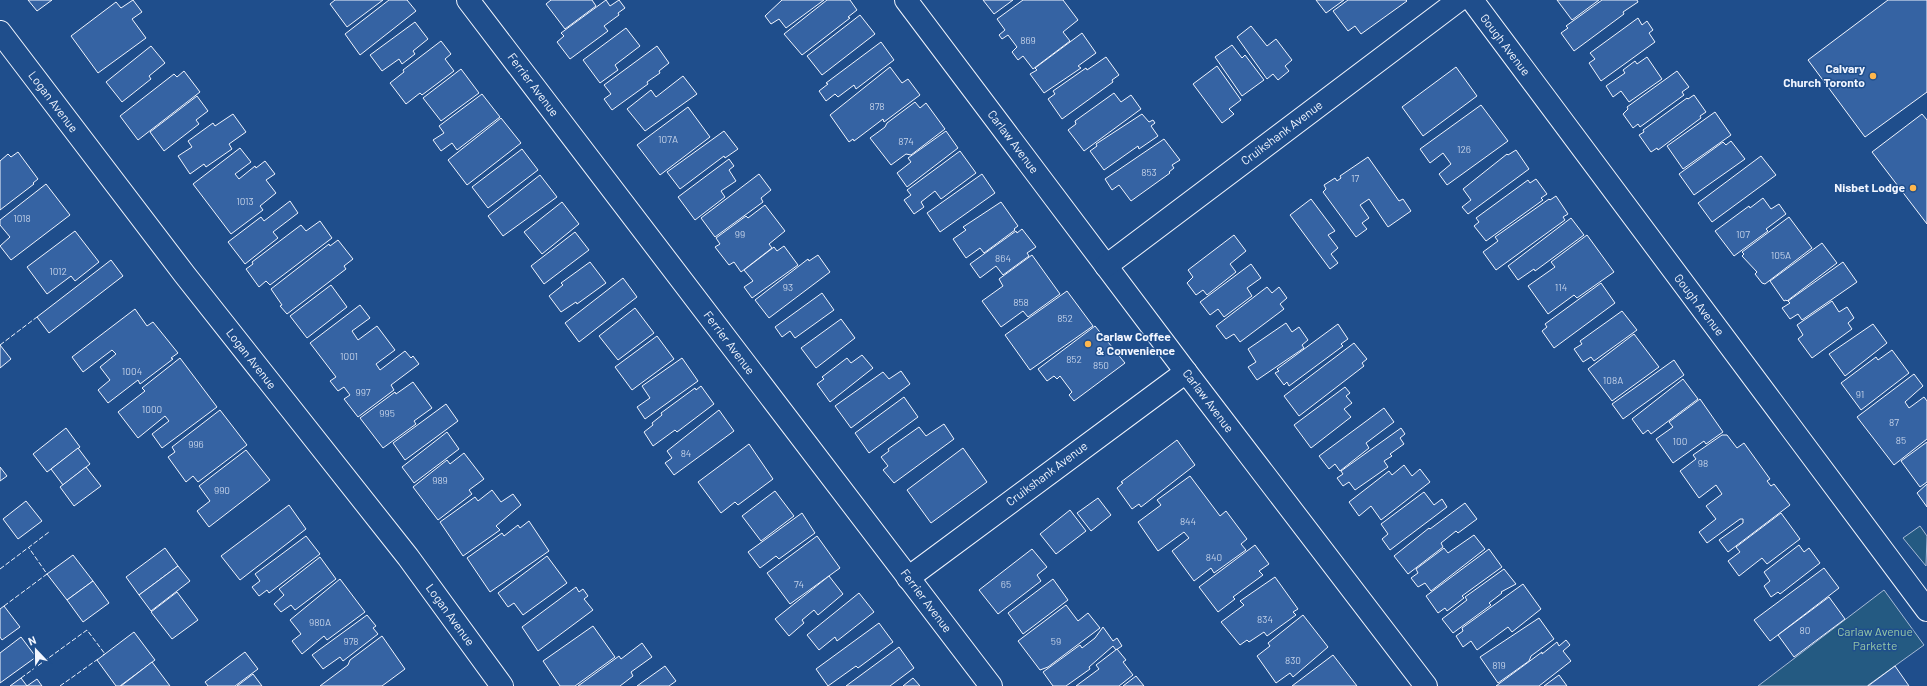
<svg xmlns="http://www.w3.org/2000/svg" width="1927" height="686" font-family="Barlow,sans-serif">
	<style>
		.green { fill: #245a82; stroke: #a8bbd7 }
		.building { fill: #3563a3; stroke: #f2f6ff }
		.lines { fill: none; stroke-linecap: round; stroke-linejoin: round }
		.minor-casing { stroke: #f2f6ff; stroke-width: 24 }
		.minor { stroke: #1f4e8c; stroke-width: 22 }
		.fence { stroke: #f2f6ff; stroke-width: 1; stroke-dasharray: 5 2; stroke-linecap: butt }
		.poi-dot { fill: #ffb74d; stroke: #1f4e8c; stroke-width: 1.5 }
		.labels { text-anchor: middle; stroke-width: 3; stroke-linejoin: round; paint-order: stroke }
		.number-label { font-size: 10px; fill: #c3d1e8 }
		.street-label { font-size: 12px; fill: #f2f6ff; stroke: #1f4e8c }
		.poi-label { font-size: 12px; font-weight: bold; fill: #f2f6ff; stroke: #1f4e8c; text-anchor: end }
		.park-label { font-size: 12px; fill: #97c8a6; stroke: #1f4e8c }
	</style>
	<rect width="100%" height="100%" fill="#1f4e8c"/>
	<!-- green -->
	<g class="green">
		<polygon points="1920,526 1927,536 1926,566 1903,538"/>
		<polygon points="1884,590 1924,645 1867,686 1758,686"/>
	</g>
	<!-- building -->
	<g class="building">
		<polygon points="28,0 52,0 37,11"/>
		<polygon points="133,0 142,12 132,19 146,38 98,73 71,36 116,2 121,8"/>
		<polygon points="335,0 383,0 347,27 330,4"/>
		<polygon points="389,0 407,0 416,11 360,55 345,34"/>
		<polygon points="551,0 592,0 596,6 565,29 546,4"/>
		<polygon points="606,0 610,6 619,0 625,8 618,13 619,15 604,26 608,31 570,59 557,42 564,36 561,33"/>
		<polygon points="782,0 824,0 786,28 779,19 771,24 765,16"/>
		<polygon points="827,0 850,0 857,10 848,17 850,18 802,55 784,34"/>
		<polygon points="983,0 1013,0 994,14"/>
		<polygon points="1023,0 1063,0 1078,20 1063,32 1070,41 1033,69 1023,56 1018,60 1012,52 1017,47 1008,35 1002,39 999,35 1005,30 997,19"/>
		<polygon points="1316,0 1344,0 1326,13"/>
		<polygon points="1348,0 1406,0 1407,1 1361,34 1355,26 1348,31 1333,11"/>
		<polygon points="1557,0 1599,0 1572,20"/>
		<polygon points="1602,0 1637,0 1638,2 1623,12 1624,14 1574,51 1561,33 1568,28 1566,26"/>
		<polygon points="1888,0 1927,0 1927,92 1865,137 1808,60"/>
		<polygon points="860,15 875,34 822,75 807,56"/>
		<polygon points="1638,18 1642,25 1647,21 1653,30 1649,33 1655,42 1601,81 1589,63 1595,59 1590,53"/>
		<polygon points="415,22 428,39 413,51 415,54 402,64 399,59 382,71 370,55"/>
		<polygon points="1251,26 1267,46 1276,39 1292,60 1285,66 1289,71 1278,80 1273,74 1267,79 1237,37"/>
		<polygon points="626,28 640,46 615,65 618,70 600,83 583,60"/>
		<polygon points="1082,33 1096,53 1078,66 1081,68 1044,93 1030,74 1037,70 1035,68"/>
		<polygon points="441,41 451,54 445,59 454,71 422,95 420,93 406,104 390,83 404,72 403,70"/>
		<polygon points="881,42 894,60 856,89 854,85 838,97 835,94 826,101 819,91 828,84 826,83"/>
		<polygon points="1232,45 1242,58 1245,55 1264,80 1242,96 1215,57"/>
		<polygon points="151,46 165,63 149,76 151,79 122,102 106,82"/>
		<polygon points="657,46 669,63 659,71 660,73 647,82 648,84 612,110 604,99 611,94 604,85"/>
		<polygon points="1106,57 1119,75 1112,80 1113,82 1062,119 1048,99 1055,94 1053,91 1086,68 1087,70"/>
		<polygon points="1647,57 1662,79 1629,102 1621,91 1613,97 1606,86 1625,73 1623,70 1635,61 1637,64"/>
		<polygon points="1217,66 1241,100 1229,109 1234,114 1222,123 1193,84"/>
		<polygon points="890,67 902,83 908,79 920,95 884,122 883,119 854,141 853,139 849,142 830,115"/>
		<polygon points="1456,67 1477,96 1423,136 1402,107"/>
		<polygon points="461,69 479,93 441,121 423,98"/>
		<polygon points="184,71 200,92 138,140 120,116 174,74 177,77"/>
		<polygon points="1677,71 1689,87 1682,92 1684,95 1640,127 1638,124 1633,128 1623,114 1628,109 1627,107"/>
		<polygon points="683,76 697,94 645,131 627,109 651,90 656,97"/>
		<polygon points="1114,93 1121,102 1131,95 1141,109 1084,151 1068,130 1076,124 1075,121"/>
		<polygon points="482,94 500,117 457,150 452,143 441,151 433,140 444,133 439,126"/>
		<polygon points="1694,95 1706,112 1700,116 1701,118 1658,150 1657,148 1651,152 1639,135 1644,132 1643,130 1687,98 1688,99"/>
		<polygon points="197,96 208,111 196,120 199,124 164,151 150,132"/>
		<polygon points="915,102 920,108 926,103 945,129 911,155 906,154 891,165 870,138 885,127 887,123"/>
		<polygon points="1481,105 1508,141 1447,185 1439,174 1451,164 1443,153 1430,163 1420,149"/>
		<polygon points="688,107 710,137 660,175 637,145"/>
		<polygon points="1715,112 1731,135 1683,169 1667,146"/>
		<polygon points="233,114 246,132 229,144 232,149 206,167 204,164 190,174 178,156 192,147 188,141 213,123 215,126"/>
		<polygon points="1142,114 1149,122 1153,120 1155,123 1151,126 1158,136 1139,149 1138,146 1104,170 1090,151 1097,146 1096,144"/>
		<polygon points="1922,114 1927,120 1927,224 1872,152"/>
		<polygon points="501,118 521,143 467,185 448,160"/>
		<polygon points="724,131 738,149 725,158 724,156 680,189 667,172"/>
		<polygon points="946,131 958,148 907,187 897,173 911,162 908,158"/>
		<polygon points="1164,139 1180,160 1172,165 1174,168 1169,172 1170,173 1131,201 1119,185 1112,190 1105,179"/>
		<polygon points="1731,141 1745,159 1694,195 1679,174 1723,142 1726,145"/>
		<polygon points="240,148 251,162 235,174 239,179 255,166 256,168 265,161 275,174 266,180 276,193 260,206 263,210 231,234 193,184"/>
		<polygon points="522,149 538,170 488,208 472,187"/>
		<polygon points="1516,150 1529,169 1468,214 1462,207 1471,200 1463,189 1507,154 1508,155"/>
		<polygon points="960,151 976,173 941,199 935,191 921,202 924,207 914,214 904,200 911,195 907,190"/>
		<polygon points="18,152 38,179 33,183 34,184 0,210 0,161 8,154 11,157"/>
		<polygon points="1761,156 1776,175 1712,222 1698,203"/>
		<polygon points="1368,157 1399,201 1403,199 1411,211 1388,227 1369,199 1360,205 1369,218 1362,223 1367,229 1356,237 1323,192 1326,189 1324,185 1335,178 1337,181 1341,178 1340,176"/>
		<polygon points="729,159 734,166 729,170 736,181 721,191 725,197 695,220 678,197"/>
		<polygon points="759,174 771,190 761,198 763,202 715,237 701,218"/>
		<polygon points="982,174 995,193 940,232 927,213"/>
		<polygon points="540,175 557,197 503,236 488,216"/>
		<polygon points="1536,179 1547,194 1541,198 1543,200 1486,241 1474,226 1479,222 1476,218 1528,180 1530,183"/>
		<polygon points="46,184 70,215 11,260 0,246 10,237 0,225 0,220"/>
		<polygon points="1556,196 1568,214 1563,217 1565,220 1496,270 1483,252 1498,241 1495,237 1549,199 1550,200"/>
		<polygon points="1763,198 1771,209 1779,204 1786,214 1766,229 1768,231 1734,256 1715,231 1749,206 1750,208"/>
		<polygon points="1311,199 1335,231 1328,235 1338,248 1331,254 1338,263 1330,269 1290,215"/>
		<polygon points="290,201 298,213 273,232 278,238 245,264 228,242 261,217 264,221"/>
		<polygon points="562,202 579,224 542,254 524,232"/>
		<polygon points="1001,202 1018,226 1014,229 1015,230 984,253 980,248 966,258 953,239 966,230 963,227"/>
		<polygon points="765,205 785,231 769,244 772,248 741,272 734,262 729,265 715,247 720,244 716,238 746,216 748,218"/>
		<polygon points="1789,217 1812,248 1765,284 1762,283 1755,274 1757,272 1742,256 1744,254 1742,252"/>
		<polygon points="1571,218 1584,235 1535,271 1534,269 1518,280 1508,266"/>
		<polygon points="320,221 332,238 270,285 266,281 259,287 246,269 253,264 252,262 301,225 306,231"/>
		<polygon points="1022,229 1036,247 1027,253 1029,256 1003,275 996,266 980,278 970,264 1016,231 1017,233"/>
		<polygon points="75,231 99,262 75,281 71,276 47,294 27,267"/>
		<polygon points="575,232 589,250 544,284 531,266"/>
		<polygon points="1234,235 1246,251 1230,264 1236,272 1207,295 1203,290 1196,295 1187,283 1193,277 1188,270"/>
		<polygon points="1587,235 1614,272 1577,298 1574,295 1548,314 1528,286 1555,267 1551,262"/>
		<polygon points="338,240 353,259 344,266 346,269 287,314 280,306 282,305 271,289 329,244 330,246"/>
		<polygon points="1822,243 1837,263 1787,301 1786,300 1784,301 1770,281"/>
		<polygon points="784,246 798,265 752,298 744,287 753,281 744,270 774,247 777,251"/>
		<polygon points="818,255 830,272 769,318 755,300 808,259 809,261"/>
		<polygon points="1032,255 1060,294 1028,317 1023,311 1001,327 982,301 1003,286 999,279"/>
		<polygon points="111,260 123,276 49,333 37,317"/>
		<polygon points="590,262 606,283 577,304 576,302 561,312 549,296 563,285 561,283"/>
		<polygon points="1843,262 1857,282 1802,320 1798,314 1790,319 1782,308 1790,303 1788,301"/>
		<polygon points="1251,264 1261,278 1247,288 1252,296 1224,317 1218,309 1210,315 1200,302"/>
		<polygon points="623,278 637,297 579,342 565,323"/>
		<polygon points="1601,283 1615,303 1554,348 1542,331 1547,327 1545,324"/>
		<polygon points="331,285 347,307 307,338 290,316"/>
		<polygon points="1267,287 1272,293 1279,287 1287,298 1280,304 1284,309 1240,342 1234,334 1226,339 1216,326"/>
		<polygon points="1067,291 1093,326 1030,370 1005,335"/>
		<polygon points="822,293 834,310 795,338 790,331 782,337 775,327"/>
		<polygon points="1832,301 1839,312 1847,307 1854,318 1848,323 1852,329 1812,358 1798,339 1803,335 1797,325"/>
		<polygon points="360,305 370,318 352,331 358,340 377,326 395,350 376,364 380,370 405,351 411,358 413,356 419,364 391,385 394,390 358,417 344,399 350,395 344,387 338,391 330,381 336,377 310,343"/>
		<polygon points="635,308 654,333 618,360 599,336"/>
		<polygon points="135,309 147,326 153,322 178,353 171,358 173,359 140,384 138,380 108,403 98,390 110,380 100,367 116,354 112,350 83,372 72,357"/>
		<polygon points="1622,311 1637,330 1594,361 1591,357 1583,362 1574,349 1582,344 1580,341"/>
		<polygon points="841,319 855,338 816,368 801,348"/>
		<polygon points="1286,323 1292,332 1299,327 1308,340 1302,345 1304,348 1257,380 1248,367 1256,362 1248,349"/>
		<polygon points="1338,324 1348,339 1341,344 1343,346 1289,386 1287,382 1284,385 1275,373 1279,371 1277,369"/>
		<polygon points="1873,324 1887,343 1845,376 1829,354"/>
		<polygon points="1095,326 1125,363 1074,401 1069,395 1072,392 1060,376 1057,379 1054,376 1047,381 1038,369"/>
		<polygon points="1634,334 1659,367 1612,401 1588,369"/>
		<polygon points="657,336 674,359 632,390 615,367"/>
		<polygon points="1354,343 1367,359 1362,363 1364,366 1299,416 1284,396"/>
		<polygon points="0,345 11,359 0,368"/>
		<polygon points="1892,350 1909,373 1861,410 1841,383 1876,357 1878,360"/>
		<polygon points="862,355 873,368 830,402 817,384 824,379 822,377 847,358 851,363"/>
		<polygon points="180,358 217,407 162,448 152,434 169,421 165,416 138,438 118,412 145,391 142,388"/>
		<polygon points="682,358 698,381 645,419 637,407 650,398 642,386"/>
		<polygon points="1674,360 1684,375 1623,419 1612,404"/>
		<polygon points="901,371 910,384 851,428 835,406 883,372 889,379"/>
		<polygon points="1914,374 1923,386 1905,402 1909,408 1924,397 1927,401 1927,439 1894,465 1857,417"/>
		<polygon points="1683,379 1698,399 1651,434 1648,430 1643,434 1632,419"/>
		<polygon points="413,382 432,408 414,421 416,424 383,448 360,418 395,392 396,394"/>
		<polygon points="701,386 714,404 677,432 675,430 653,446 644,432 653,425 652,423 662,415 661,413 695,388 696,390"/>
		<polygon points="1345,387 1350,393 1346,396 1352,403 1344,409 1351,417 1311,448 1294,425"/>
		<polygon points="904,397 918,417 869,453 855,433"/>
		<polygon points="1700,399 1723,432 1706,444 1704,441 1673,463 1656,439 1673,427 1669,422"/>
		<polygon points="446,404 458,421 405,460 393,443"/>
		<polygon points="1384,408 1394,422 1366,443 1369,448 1340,471 1335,464 1329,469 1319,456"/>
		<polygon points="220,410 247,445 198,482 193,476 186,482 168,457 175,452 172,447"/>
		<polygon points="719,410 734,431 674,475 665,463 672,458 667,451"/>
		<polygon points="944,424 954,439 894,483 883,470 888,466 881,457 889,451 888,449 919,427 926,436"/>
		<polygon points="66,428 80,447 47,472 33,454"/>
		<polygon points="1401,428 1405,434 1400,438 1404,444 1390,454 1392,456 1384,461 1388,467 1355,490 1349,482 1343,486 1337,478 1343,474 1341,471"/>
		<polygon points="447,432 459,449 414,483 402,467"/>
		<polygon points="1722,435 1727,435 1737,448 1744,443 1770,479 1767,481 1771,486 1774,484 1790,505 1728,552 1719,540 1743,523 1743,519 1740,519 1707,543 1699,532 1716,519 1706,506 1722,494 1716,485 1699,498 1680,471 1696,459 1693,455"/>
		<polygon points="1177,440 1195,465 1141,507 1139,504 1132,509 1117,488 1123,483 1121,482"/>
		<polygon points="1927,442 1927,482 1920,487 1901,461"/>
		<polygon points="749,444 773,479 738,505 735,502 721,513 698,482"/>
		<polygon points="78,448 90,464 63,485 51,469"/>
		<polygon points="963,448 987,482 931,523 907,490"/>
		<polygon points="246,450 270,480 209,527 197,511 210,501 199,486"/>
		<polygon points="464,453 484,479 469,490 472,494 438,520 413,487 447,460 450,464"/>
		<polygon points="1404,465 1412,476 1420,469 1430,482 1381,520 1371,506 1359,516 1349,502 1389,471 1392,475"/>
		<polygon points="0,467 7,476 0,481"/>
		<polygon points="86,467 101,486 74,506 60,487"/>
		<polygon points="1190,476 1220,516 1226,511 1247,539 1241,544 1246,550 1214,573 1211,568 1194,581 1172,551 1189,538 1184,532 1158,551 1138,522 1161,505 1157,500"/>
		<polygon points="1927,484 1927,507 1917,493"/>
		<polygon points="492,490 501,502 513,494 521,505 496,526 500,530 463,556 440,522 475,497 478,501"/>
		<polygon points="775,491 794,516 761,541 742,516"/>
		<polygon points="1424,492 1434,505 1442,499 1447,507 1390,550 1382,539 1388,534 1381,524"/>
		<polygon points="1098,498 1111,515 1091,531 1077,513"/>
		<polygon points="26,501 42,521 18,539 3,519"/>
		<polygon points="1465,503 1477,519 1458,533 1456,531 1441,543 1443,547 1408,574 1394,556 1429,528 1430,529"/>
		<polygon points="289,505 306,529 240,580 221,556"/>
		<polygon points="1070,510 1086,531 1056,554 1040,534"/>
		<polygon points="802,513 815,533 779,559 776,556 760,568 748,552"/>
		<polygon points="1781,513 1800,539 1767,564 1762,558 1739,576 1728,561 1740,552 1736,547"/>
		<polygon points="529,521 549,551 490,592 467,558 502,533 504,536 518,525 520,528"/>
		<polygon points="1474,535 1485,549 1431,591 1425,583 1418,587 1411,578 1418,573 1416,569 1444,548 1448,553"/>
		<polygon points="306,536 320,554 269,593 267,590 259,596 252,587 260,581 255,574"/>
		<polygon points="817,536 840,568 790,604 767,573"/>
		<polygon points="1255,545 1269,564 1259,571 1263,575 1233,597 1235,599 1218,612 1199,587"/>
		<polygon points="1799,545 1804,552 1809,548 1820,563 1780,594 1778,592 1771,597 1764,586 1770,581 1764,572"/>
		<polygon points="165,548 178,566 139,595 126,577"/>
		<polygon points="1032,549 1047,567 1037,575 1041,581 998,614 979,590"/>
		<polygon points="1489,549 1502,567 1462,596 1464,598 1447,611 1445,608 1438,613 1426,596"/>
		<polygon points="73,555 93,581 67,600 47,574"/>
		<polygon points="547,556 567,583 523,615 514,603 508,607 498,593"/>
		<polygon points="320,557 336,579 295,610 291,605 281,612 274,604 284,595 279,589"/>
		<polygon points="178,566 190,581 151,611 139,595"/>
		<polygon points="1824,568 1839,588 1770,641 1754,620"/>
		<polygon points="1504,569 1516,584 1501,592 1502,593 1489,603 1491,605 1453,633 1442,619 1467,600 1465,597"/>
		<polygon points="829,576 843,594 818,615 814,610 802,620 804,623 789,636 775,619"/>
		<polygon points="1275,577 1298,609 1293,612 1296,615 1267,636 1264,632 1249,642 1247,640 1240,645 1221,622 1244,605 1240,601"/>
		<polygon points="340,579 365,612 327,640 324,636 302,654 292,641 301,634 290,620"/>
		<polygon points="1053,579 1068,600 1023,634 1008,613"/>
		<polygon points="93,581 109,603 83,622 67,600"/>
		<polygon points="1523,584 1541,609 1512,632 1508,627 1477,650 1471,641 1463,647 1456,636 1463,631 1462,628"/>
		<polygon points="576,587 579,592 583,589 588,596 584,599 593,610 538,651 522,627"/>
		<polygon points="177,592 198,620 172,639 151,612"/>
		<polygon points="859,593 874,612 837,641 835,637 819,650 807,635"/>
		<polygon points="1829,597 1845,619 1794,657 1778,635"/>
		<polygon points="1066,605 1078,621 1088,613 1100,628 1048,667 1040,670 1018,641"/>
		<polygon points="4,606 20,627 2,640 0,637 0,609"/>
		<polygon points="367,615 376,626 373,628 378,634 343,661 340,657 323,669 312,655"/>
		<polygon points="1303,615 1328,647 1293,677 1290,673 1276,683 1257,656 1270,646 1268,643"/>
		<polygon points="1539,618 1554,639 1531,656 1529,661 1498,683 1480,657"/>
		<polygon points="879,623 893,642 858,668 856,666 828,686 816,669"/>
		<polygon points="593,626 615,657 575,686 560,686 543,661"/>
		<polygon points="1103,627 1113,641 1117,638 1122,646 1116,650 1113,646 1089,667 1090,669 1066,686 1053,686 1043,672 1080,645 1082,648 1095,638"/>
		<polygon points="134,632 155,660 120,686 116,686 97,660"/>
		<polygon points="382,636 405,669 382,686 320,686 348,665 350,660"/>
		<polygon points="21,637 36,657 0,683 0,653"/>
		<polygon points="1566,640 1570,645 1563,651 1571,661 1539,686 1496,686 1542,652 1542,654 1557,642 1559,646"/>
		<polygon points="642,643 652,657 631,672 633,676 620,686 578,686 619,656 621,659"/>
		<polygon points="899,647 914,668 890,686 846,686"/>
		<polygon points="1117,649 1126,660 1123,662 1133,675 1119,686 1076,686 1099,669 1096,665"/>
		<polygon points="245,652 258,669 235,686 208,686 205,682"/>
		<polygon points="1333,655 1357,686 1292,686"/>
		<polygon points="152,662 170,686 121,686"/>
		<polygon points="665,666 676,681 669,686 637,686"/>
		<polygon points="1895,666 1909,686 1868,686"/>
		<polygon points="253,674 262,686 237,686"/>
		<polygon points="1559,675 1567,686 1544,686"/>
		<polygon points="1136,676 1144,686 1123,686"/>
		<polygon points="21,678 27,686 37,679 42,686 10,686"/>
		<polygon points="913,678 920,686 903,686"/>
	</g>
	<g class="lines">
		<defs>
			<g id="minor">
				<polyline points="468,0 991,686"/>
				<polyline points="906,0 1186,372 1426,686"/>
				<polyline points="1472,0 1927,610"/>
				<polyline points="0,32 185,275 408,557 502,686"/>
				<polyline points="1106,266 1459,0"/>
				<polyline points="908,578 1186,372"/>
			</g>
		</defs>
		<!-- minor casing -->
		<use href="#minor" class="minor-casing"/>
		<!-- minor -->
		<use href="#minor" class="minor"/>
		<!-- fence -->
		<g class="fence">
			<polyline points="0,345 37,317"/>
			<polyline points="0,569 49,532"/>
			<polyline points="4,606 47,574 29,548"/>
			<polyline points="21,678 87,630 105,654 103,655"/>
			<polyline points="60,686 98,659"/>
		</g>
	</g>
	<!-- markers -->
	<g class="poi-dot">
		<circle cx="1873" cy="76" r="4"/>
		<circle cx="1913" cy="188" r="4"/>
		<circle cx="1088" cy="344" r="4"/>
	</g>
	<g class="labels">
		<!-- number labels -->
		<g class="number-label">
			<text x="1028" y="44">869</text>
			<text x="877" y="110">878</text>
			<text x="668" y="143">107A</text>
			<text x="906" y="145">874</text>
			<text x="1464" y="153">126</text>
			<text x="1149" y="176">853</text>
			<text x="1355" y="182">17</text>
			<text x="245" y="205">1013</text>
			<text x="22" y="222">1018</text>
			<text x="740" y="238">99</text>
			<text x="1743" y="238">107</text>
			<text x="1781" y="259">105A</text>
			<text x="1003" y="262">864</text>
			<text x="58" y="275">1012</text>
			<text x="788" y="291">93</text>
			<text x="1561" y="291">114</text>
			<text x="1021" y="306">858</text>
			<text x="1065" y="322">852</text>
			<text x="349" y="360">1001</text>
			<text x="1074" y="363">852</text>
			<text x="1101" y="369">850</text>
			<text x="132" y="375">1004</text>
			<text x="1613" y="384">108A</text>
			<text x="363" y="396">997</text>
			<text x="1860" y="398">91</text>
			<text x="152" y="413">1000</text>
			<text x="387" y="417">995</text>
			<text x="1894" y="426">87</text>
			<text x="1901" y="444">85</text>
			<text x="1680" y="445">100</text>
			<text x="196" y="448">996</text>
			<text x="686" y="457">84</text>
			<text x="1703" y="467">98</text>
			<text x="440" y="484">989</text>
			<text x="222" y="494">990</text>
			<text x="1188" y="525">844</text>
			<text x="1214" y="561">840</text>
			<text x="799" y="588">74</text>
			<text x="1006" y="588">65</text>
			<text x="1265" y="623">834</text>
			<text x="320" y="626">980A</text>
			<text x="1805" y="634">80</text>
			<text x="351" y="645">978</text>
			<text x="1056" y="645">59</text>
			<text x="1293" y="664">830</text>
			<text x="1499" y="669">819</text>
		</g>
		<!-- street labels -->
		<g class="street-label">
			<text transform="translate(1505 45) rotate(53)" y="4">Gough Avenue</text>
			<text transform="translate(533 85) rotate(53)" y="4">Ferrier Avenue</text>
			<text transform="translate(53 102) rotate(53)" y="4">Logan Avenue</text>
			<text transform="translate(1282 133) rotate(-37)" y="4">Cruikshank Avenue</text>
			<text transform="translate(1013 142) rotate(53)" y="4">Carlaw Avenue</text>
			<text transform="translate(1699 305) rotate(53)" y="4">Gough Avenue</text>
			<text transform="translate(729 343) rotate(53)" y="4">Ferrier Avenue</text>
			<text transform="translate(251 359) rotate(52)" y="4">Logan Avenue</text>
			<text transform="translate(1208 401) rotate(53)" y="4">Carlaw Avenue</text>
			<text transform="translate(1047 474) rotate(-37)" y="4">Cruikshank Avenue</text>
			<text transform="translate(926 601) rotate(53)" y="4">Ferrier Avenue</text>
			<text transform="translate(450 615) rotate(54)" y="4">Logan Avenue</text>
		</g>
		<!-- poi labels -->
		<g class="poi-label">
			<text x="1865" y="73">Calvary<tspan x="1865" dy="14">Church Toronto</tspan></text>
			<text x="1905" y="192">Nisbet Lodge</text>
			<text x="1096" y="341" text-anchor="start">Carlaw Coffee<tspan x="1096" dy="14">&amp; Convenience</tspan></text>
		</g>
		<!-- park labels -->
		<g class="park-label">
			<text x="1875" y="636">Carlaw Avenue<tspan x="1875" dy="14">Parkette</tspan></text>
		</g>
	</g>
	<!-- north arrow -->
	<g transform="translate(36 650) rotate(338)" stroke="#1f4e8c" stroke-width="3" paint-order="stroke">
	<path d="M0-3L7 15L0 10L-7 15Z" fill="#f2f6ff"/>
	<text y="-6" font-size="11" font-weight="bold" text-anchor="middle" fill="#f2f6ff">N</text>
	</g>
</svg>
